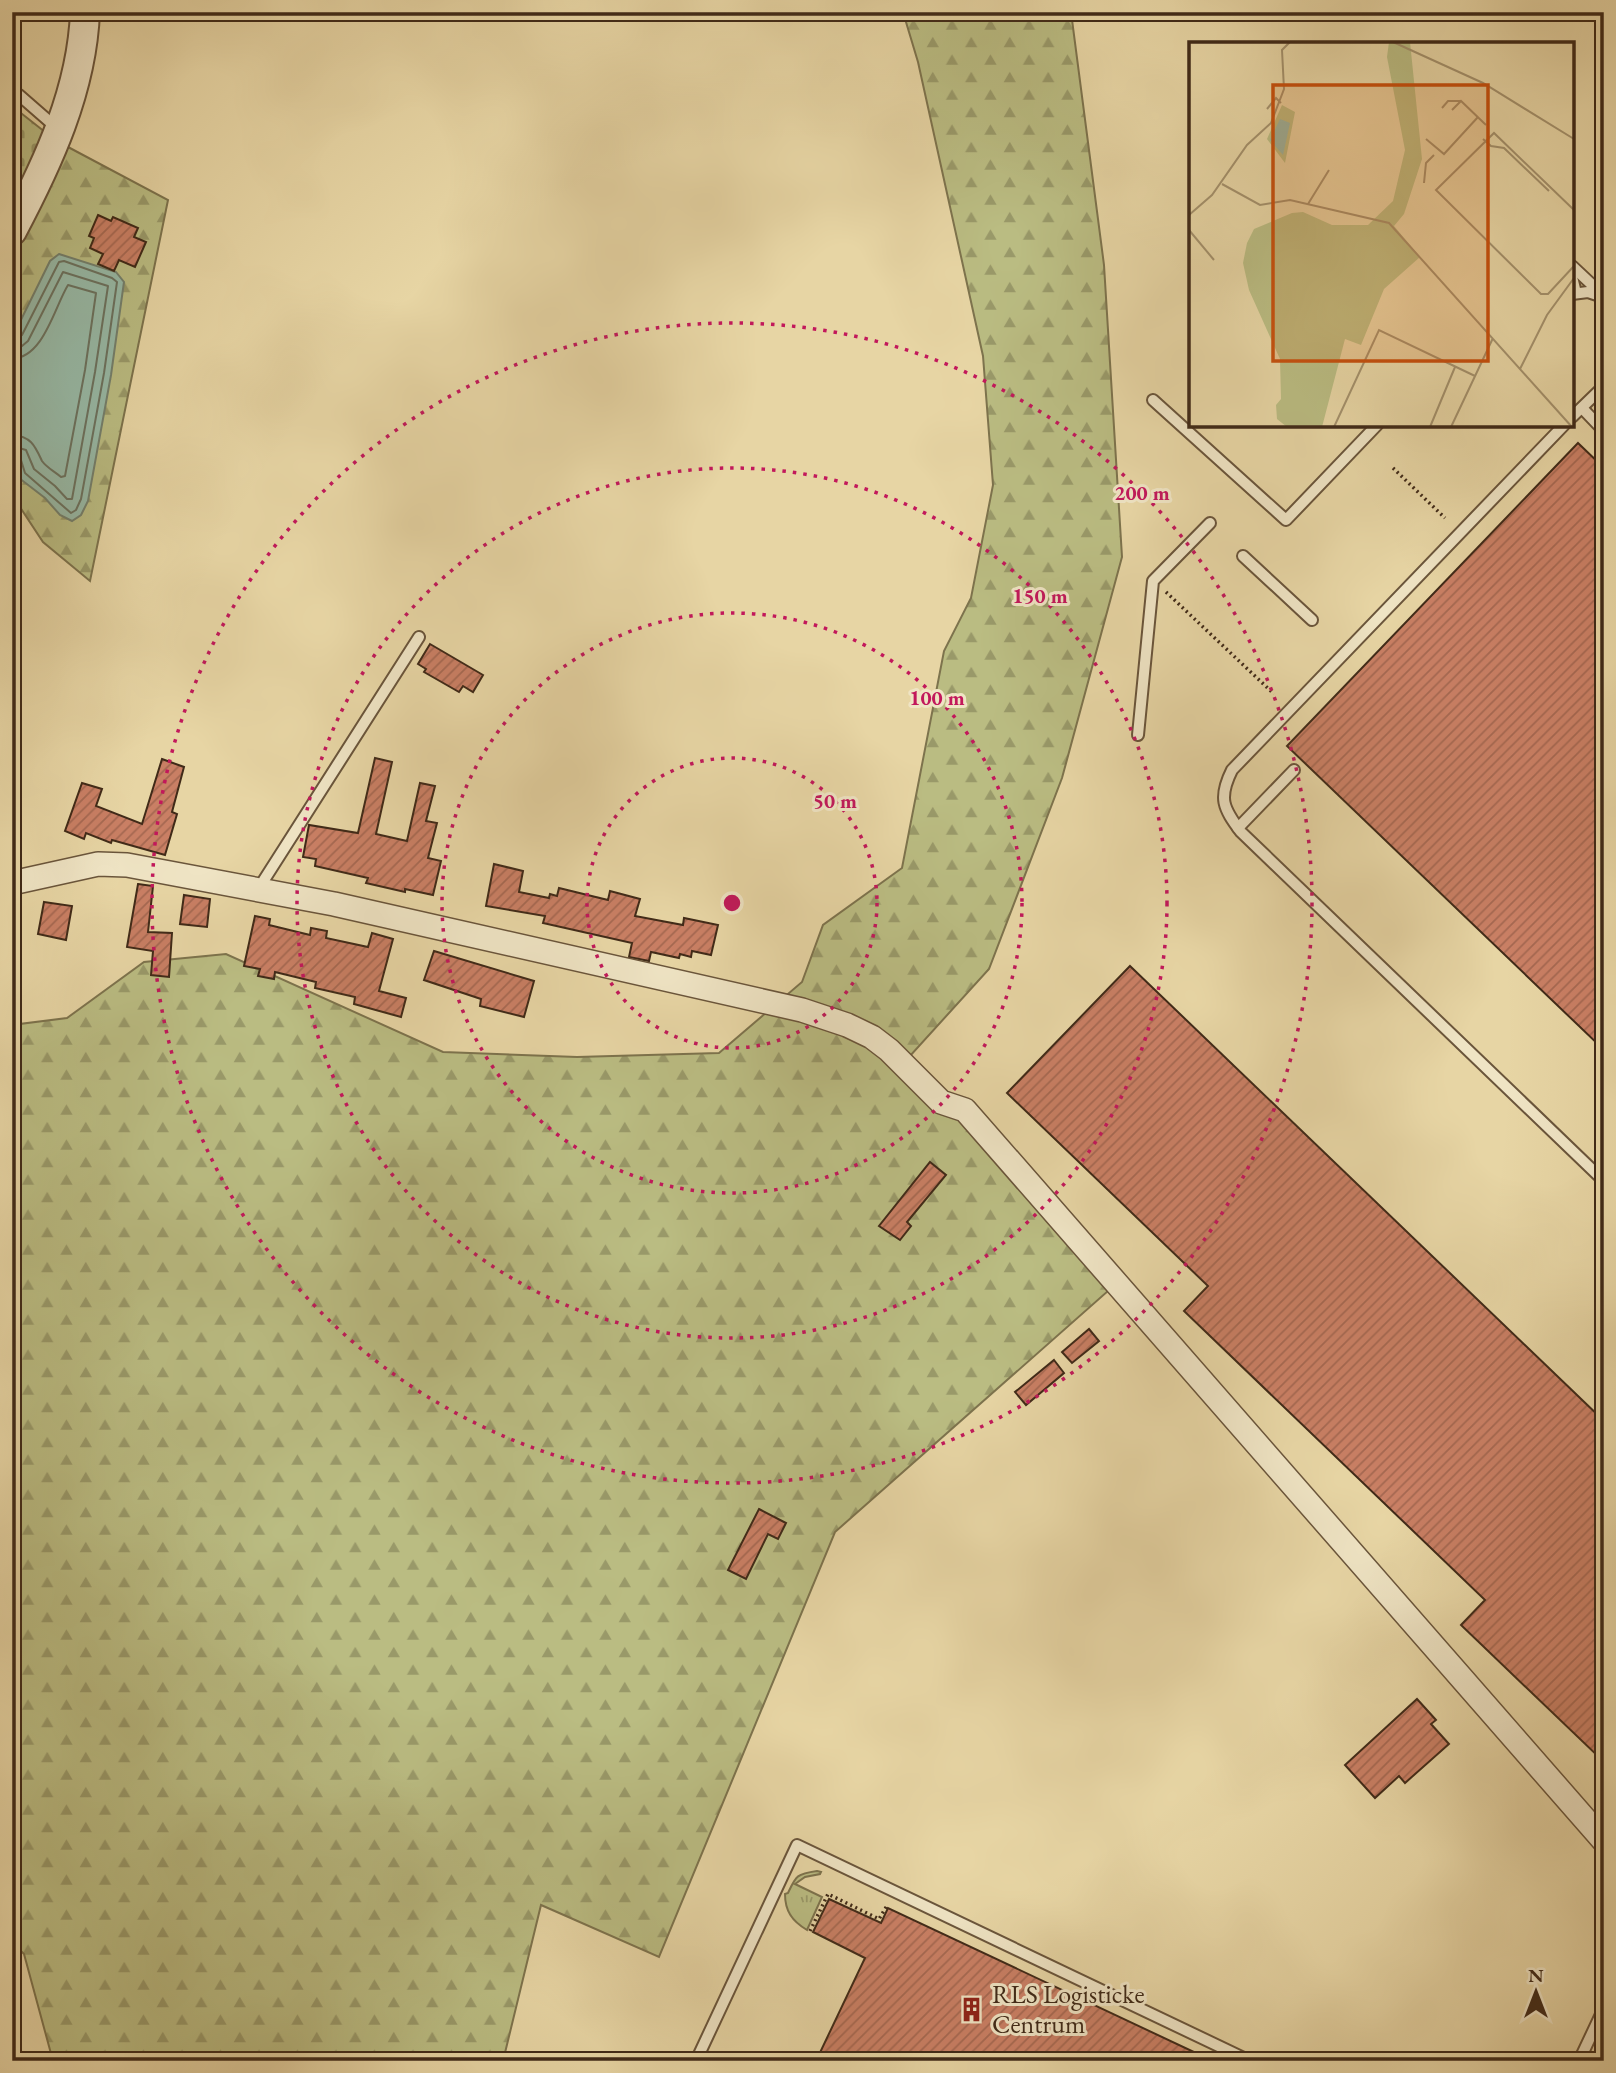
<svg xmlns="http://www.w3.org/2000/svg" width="1616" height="2073" font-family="'EB Garamond',serif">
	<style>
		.grass { fill: url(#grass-tufts); stroke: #7d734d; stroke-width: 2 }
		.forest { fill: url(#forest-firs); stroke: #7d734d; stroke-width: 2 }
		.cemetery { fill: url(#cemetery-stones); stroke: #7d734d; stroke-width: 2 }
		.water { fill: #97b9a6; stroke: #74806d; stroke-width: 2 }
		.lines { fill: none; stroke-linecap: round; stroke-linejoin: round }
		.shore { stroke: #6c725f; stroke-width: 2 }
		.building { fill: url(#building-hatch); stroke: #402a18; stroke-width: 2 }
		.service-casing { stroke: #6a553b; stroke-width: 14 }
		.minor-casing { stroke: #6a553b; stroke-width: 26 }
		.tertiary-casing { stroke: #6a553b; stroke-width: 32 }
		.path { stroke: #402a18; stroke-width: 3.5; stroke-dasharray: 2 3.5; stroke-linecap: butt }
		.service { stroke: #efe4c4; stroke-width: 10 }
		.minor { stroke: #efe4c4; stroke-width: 23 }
		.tertiary { stroke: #efe4c4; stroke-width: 28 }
		.ring { fill: none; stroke: #c2185b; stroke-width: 3.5; stroke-dasharray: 3.5 7 }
		.labels { text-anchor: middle; stroke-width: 6; stroke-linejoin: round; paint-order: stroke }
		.poi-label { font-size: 26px; fill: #402a18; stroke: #efe4c4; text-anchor: start }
		.inset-road { fill: none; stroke: #a4916c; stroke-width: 2 }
		.view { fill: #c6500e; fill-opacity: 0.15; stroke: #c6500e; stroke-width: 3.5 }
		.inset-edge { fill: none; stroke: #402a18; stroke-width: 3.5 }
		.centre { fill: #c2185b; stroke: #efe4c4; stroke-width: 3.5 }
		.ring-label { font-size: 21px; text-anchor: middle; font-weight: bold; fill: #c2185b; stroke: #efe4c4; stroke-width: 6; stroke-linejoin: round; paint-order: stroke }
	</style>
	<defs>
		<pattern id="grass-tufts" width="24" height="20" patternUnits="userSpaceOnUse" patternTransform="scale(1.75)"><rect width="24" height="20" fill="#babc82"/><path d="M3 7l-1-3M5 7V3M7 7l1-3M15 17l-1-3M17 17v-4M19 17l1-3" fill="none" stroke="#999969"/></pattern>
		<pattern id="forest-firs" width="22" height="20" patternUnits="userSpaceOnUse" patternTransform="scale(1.75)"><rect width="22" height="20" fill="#babc82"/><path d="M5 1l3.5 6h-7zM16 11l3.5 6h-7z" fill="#999969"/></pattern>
		<pattern id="cemetery-stones" width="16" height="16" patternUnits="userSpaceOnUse" patternTransform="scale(1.75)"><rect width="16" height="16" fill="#babc82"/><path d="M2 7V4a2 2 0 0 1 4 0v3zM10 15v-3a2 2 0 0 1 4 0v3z" fill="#999969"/></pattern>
		<pattern id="building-hatch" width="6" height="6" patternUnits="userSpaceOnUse" patternTransform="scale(1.75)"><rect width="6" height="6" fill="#c97f64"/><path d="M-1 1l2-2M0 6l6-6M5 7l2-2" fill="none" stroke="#a56851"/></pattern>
	</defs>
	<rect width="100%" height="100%" fill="#e7d5a4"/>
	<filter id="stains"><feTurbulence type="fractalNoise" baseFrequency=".00286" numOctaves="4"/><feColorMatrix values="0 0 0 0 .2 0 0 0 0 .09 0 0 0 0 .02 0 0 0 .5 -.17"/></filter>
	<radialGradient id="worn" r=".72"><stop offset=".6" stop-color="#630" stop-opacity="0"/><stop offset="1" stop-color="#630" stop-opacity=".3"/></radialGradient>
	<!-- grass -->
	<path class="grass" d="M 817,1871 L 821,1872 L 820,1874 L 805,1877 L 795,1884 L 822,1897 L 807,1930 C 792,1921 785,1911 785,1894 L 788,1893 C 796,1876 796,1874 817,1871 Z"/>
	<!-- forest -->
	<g class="forest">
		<polygon points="903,12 1071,12 1104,265 1122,557 1062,778 989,969 909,1057 1108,1291 835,1532 659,1957 541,1905 503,2061 53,2061 24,1954 12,1942 12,1025 67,1018 144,962 226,954 443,1052 577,1057 719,1053 802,982 823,925 902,868 944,651 971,598 993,485 983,356 918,62"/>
		<polygon points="68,147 168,200 90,581 43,542 12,495 12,251"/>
	</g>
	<!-- cemetery -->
	<polygon class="cemetery" points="12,106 45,132 12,204"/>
	<!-- water -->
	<polygon class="water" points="59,254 116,272 124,282 111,375 88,501 81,515 72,521 60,515 45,498 19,478 12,454 12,338 50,261"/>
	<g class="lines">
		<!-- shore -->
		<g class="shore">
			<polyline points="12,339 22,335 59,262 64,261 112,278 117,282 104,373 81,499 76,510 71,513 25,473 20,457 12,454"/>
			<polyline points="12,348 22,346 28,341 63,272 108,286 95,372 72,499 67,499 55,486 34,469 26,450 12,446"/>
			<path d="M 12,359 C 44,357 54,308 68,285 L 96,293 L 85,370 L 65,476 L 61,477 C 55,472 46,467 42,461 C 35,446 31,436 12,435"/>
		</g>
	</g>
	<!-- building -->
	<g class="building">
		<polygon points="98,215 111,221 113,217 138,228 134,237 146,242 135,267 119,260 114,271 98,264 103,254 90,248 94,238 89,236"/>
		<polygon points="1578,443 1604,468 1604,1050 1287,746"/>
		<polygon points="430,644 483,675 473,692 463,686 459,692 424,672 426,669 418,664"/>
		<polygon points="375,758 392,762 376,834 407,841 420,783 435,786 426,821 437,823 428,858 441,861 433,895 405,889 405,892 366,883 368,878 315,866 316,859 303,857 309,825 358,833"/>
		<polygon points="162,759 184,767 172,812 177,814 165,855 112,840 111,843 86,833 84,839 65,831 82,783 102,789 96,806 142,824"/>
		<polygon points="494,864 523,871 519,892 549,898 550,894 557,896 559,888 608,900 610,891 640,899 635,916 683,925 684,918 718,925 711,955 692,951 691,957 680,954 679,958 651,952 649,961 629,957 632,943 543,923 545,916 486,906"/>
		<polygon points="138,884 153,886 148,932 172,933 169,977 151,975 153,951 127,947"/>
		<polygon points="184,895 210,899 207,927 180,924"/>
		<polygon points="44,902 72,906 66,940 38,934"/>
		<polygon points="255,916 270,919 269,925 310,935 311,928 327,931 326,938 368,947 372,933 393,939 379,991 406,998 401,1017 354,1004 355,997 315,988 316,982 275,972 274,979 258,976 260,969 244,966"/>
		<polygon points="434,951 534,981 524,1017 480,1006 481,999 424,980"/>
		<polygon points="1130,966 1604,1421 1604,1762 1461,1625 1485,1600 1184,1311 1208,1286 1007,1093"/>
		<polygon points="930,1162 946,1175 907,1222 911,1226 900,1240 879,1226"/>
		<polygon points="1089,1329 1099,1341 1072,1363 1062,1352"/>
		<polygon points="1054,1360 1064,1373 1026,1405 1015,1392"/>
		<polygon points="759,1509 786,1523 778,1539 768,1534 746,1579 728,1570"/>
		<polygon points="1417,1699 1436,1720 1431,1724 1449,1744 1405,1783 1399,1776 1375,1798 1345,1765"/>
		<polygon points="829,1899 881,1923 888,1908 1213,2061 816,2061 865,1958 813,1932"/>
	</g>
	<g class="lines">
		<defs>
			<g id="service">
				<polyline points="12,105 19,95 58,129"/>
				<polyline points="1572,266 1604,296"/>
				<polyline points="1572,277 1576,293"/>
				<polyline points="1572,294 1588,292 1603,297"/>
				<polyline points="1153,400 1286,520 1377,425"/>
				<polyline points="1582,408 1604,431"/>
				<polyline points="1572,417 1604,386"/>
				<path d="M 1564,425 L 1232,770 C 1218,798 1223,808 1241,832 L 1604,1181"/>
				<polyline points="1243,556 1312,620"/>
				<polyline points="1138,735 1153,581 1210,523"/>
				<polyline points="1238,828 1294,770"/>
				<polyline points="263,890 264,880 419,637"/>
				<polyline points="696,2061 797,1845 1250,2061"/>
				<polyline points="1579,2061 1604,2008"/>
			</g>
			<polyline id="minor" points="12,883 98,864 127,865 334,904 802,1010 847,1025 872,1037 889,1050 941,1102 965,1110 1604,1841"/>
			<path id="tertiary" d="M 12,231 C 48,163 82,90 85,12"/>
		</defs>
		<!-- service casing -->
		<use href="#service" class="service-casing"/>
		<!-- minor casing -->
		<use href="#minor" class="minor-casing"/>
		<!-- tertiary casing -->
		<use href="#tertiary" class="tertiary-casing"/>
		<!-- path -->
		<g class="path">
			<polyline points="1393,468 1445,518"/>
			<polyline points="1166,592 1274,694"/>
			<polyline points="810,1931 828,1894 879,1919 888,1904"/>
		</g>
		<!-- service -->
		<use href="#service" class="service"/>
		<!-- minor -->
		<use href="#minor" class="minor"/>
		<!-- tertiary -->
		<use href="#tertiary" class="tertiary"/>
	</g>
	<!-- distance rings -->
	<g class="ring">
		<circle cx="732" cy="903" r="145"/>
		<circle cx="732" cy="903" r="290"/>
		<circle cx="732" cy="903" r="435"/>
		<circle cx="732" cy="903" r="580"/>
	</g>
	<!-- icons -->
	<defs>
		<symbol id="building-bare" viewBox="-9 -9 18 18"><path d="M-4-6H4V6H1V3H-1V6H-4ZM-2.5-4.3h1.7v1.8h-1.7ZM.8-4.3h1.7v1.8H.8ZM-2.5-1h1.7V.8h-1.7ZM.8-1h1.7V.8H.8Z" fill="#8f2418" stroke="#efe4c4" stroke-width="2.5" paint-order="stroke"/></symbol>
	</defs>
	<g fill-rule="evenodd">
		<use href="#building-bare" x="954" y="1992" width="35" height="35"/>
	</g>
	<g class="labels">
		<!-- poi labels -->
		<g class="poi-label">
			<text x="992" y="2003">RLS Logisticke<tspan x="992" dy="30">Centrum</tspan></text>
		</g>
	</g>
	<!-- overview -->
	<g transform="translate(1189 42)">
		<rect width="385" height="385" fill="#e7d5a4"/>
		<path d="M 200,0 L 221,0 L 233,117 L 215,172 L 205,184 L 231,215 L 195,247 L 172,303 L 156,297 L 133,385 L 98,385 L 88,377 L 87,363 L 92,357 L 91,317 L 60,248 L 54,221 L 58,201 L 65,187 L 103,171 L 114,170 L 143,183 L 179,183 L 204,159 L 216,108 L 198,15 ZM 93,63 L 106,70 L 96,121 L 78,97 Z" fill="#babc82"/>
		<path d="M 91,77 L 101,81 L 94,113 L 81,98 Z" fill="#97b9a6"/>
		<path class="inset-road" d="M 204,0 L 294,41 L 385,97M 253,66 L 259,59 L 272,59M 78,67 L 87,56 L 92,61M 263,68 L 272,59 L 297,83M 237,97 L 255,112 L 289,75M 294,97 L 302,104 L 315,106 L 360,149M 235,141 L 237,121 L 245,113M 33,142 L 71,163 L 101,158 L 200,181 L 383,385M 119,162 L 140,128M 385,168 L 305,91 L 247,148 L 352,252 L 359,252 L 385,224M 0,173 L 23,153 L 58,103 L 82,81 L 95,47 L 93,8 L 101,0M 0,188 L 25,218M 331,327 L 358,273 L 385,236M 145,385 L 190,288 L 286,334M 241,385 L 266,325M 262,385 L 304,296"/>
		<path class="view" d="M 84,43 L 299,43 L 299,319 L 84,319 Z"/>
		<rect width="385" height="385" class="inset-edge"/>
	</g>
	<circle cx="732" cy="903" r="10" class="centre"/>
	<g class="ring-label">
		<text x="1142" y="500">200 m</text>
		<text x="1040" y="603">150 m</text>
		<text x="937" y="705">100 m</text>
		<text x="835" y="808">50 m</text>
	</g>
	<!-- margin -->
	<rect width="1616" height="2073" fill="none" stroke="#e7d5a4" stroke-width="42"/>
	<rect x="14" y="14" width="1588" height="2045" fill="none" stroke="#402a18" stroke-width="3.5"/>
	<rect x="21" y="21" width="1574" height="2031" fill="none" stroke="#402a18" stroke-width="2"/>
	<!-- north arrow -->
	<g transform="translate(1536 1992)" stroke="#efe4c4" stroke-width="5" paint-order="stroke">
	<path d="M0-5L12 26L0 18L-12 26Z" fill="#402a18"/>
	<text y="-10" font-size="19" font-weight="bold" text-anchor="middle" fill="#402a18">N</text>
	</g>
	<rect width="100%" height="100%" filter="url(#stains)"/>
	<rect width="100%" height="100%" fill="url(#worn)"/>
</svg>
